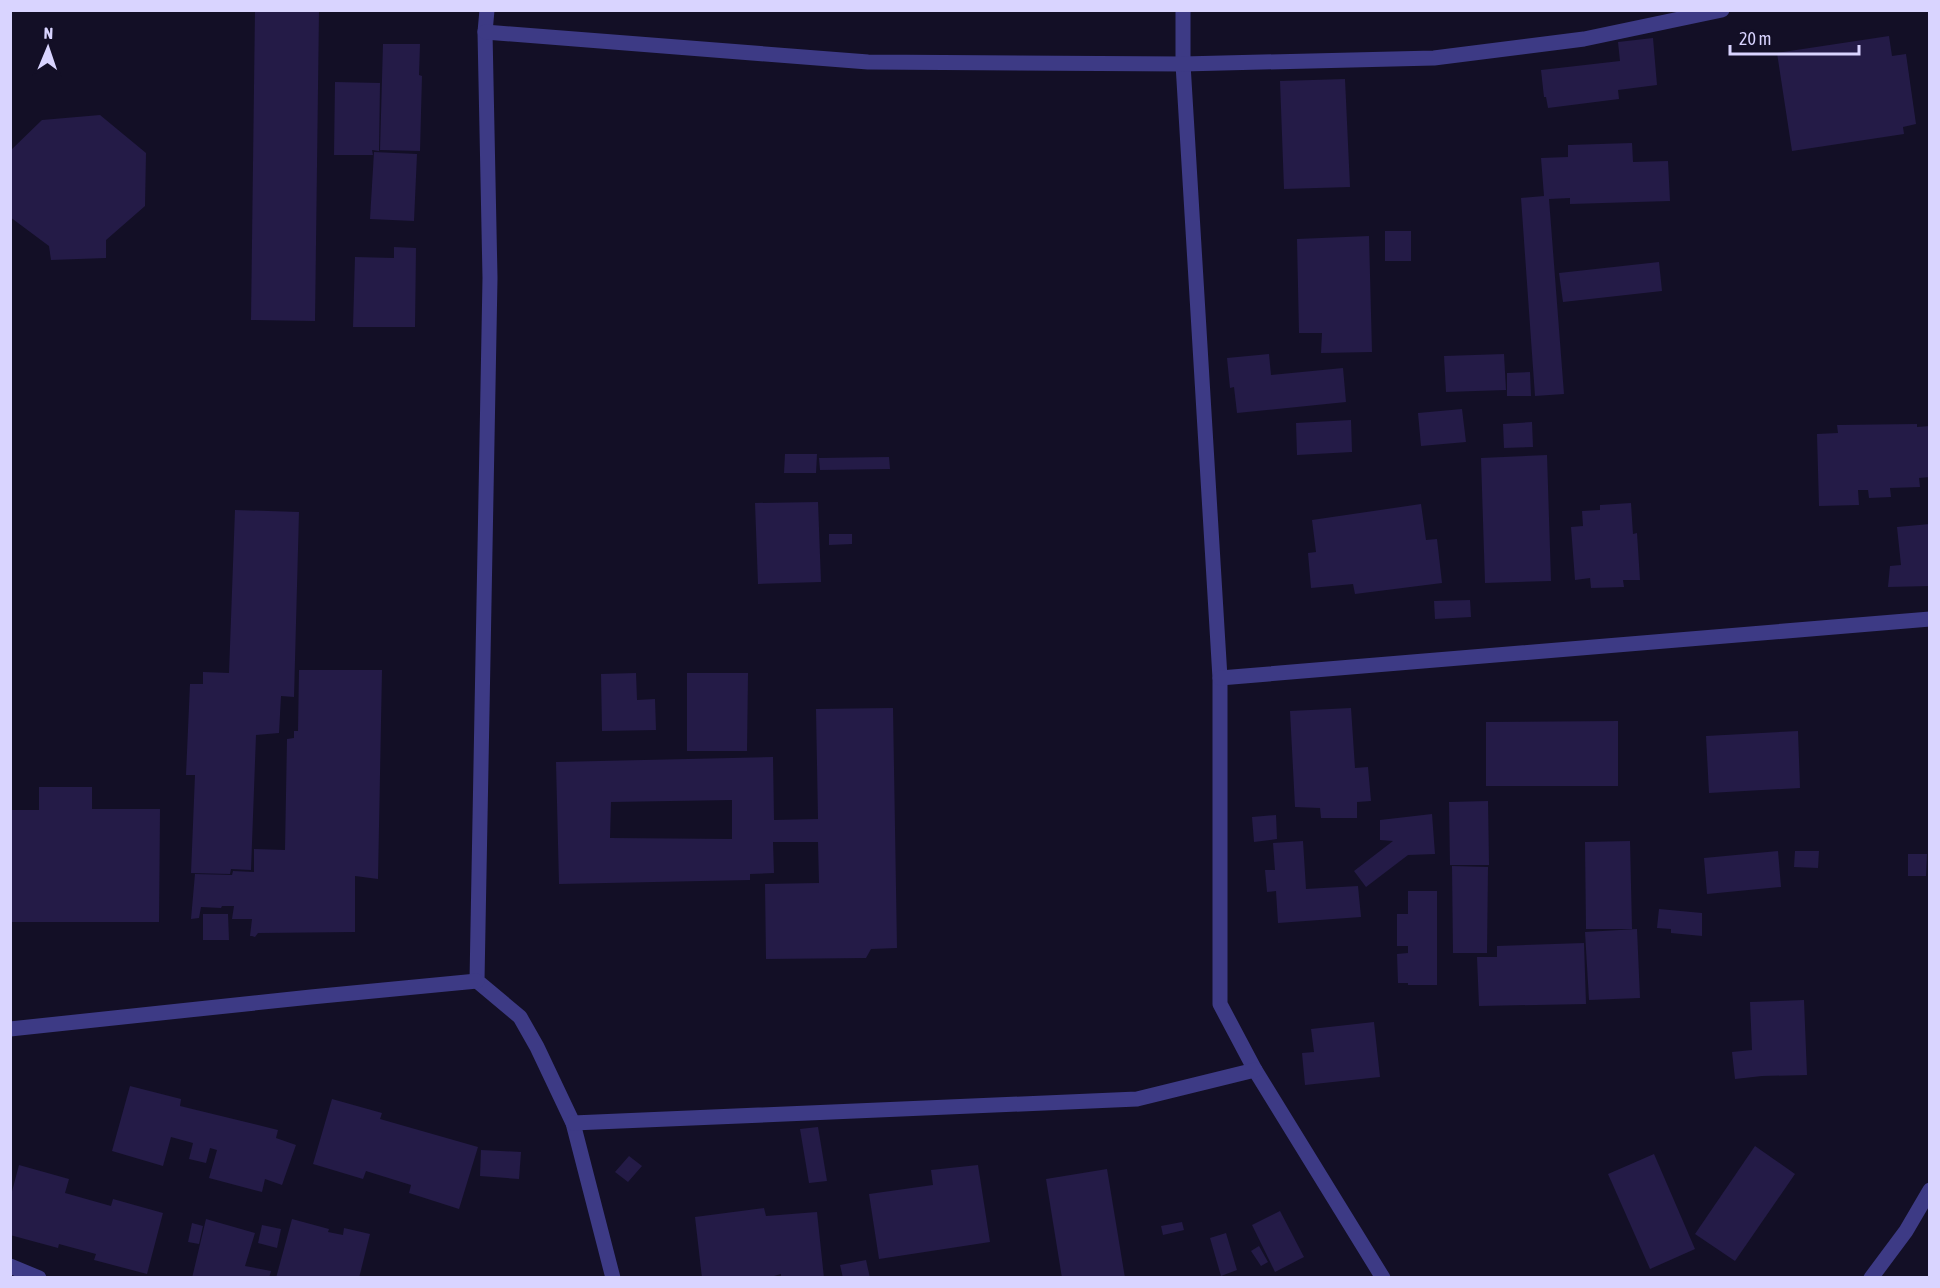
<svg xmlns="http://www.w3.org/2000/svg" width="1940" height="1288" font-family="'Asap Condensed',sans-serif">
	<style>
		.building { fill: #241b47; fill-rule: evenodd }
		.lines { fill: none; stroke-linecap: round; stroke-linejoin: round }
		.minor { stroke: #3d3a85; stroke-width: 15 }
	</style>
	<rect width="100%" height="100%" fill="#130f26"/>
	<!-- building -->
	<g class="building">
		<polygon points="255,10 319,10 315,321 251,320"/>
		<polygon points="1889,36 1892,56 1906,54 1916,124 1903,127 1904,134 1792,151 1777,53"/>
		<polygon points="1653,38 1657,85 1618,90 1619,99 1548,108 1546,97 1544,97 1541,70 1620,61 1618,42"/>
		<polygon points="383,44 420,44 419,75 422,76 420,151 380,150"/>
		<polygon points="1345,79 1350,187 1284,189 1280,81"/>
		<polygon points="335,82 380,83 379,151 372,150 373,155 334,155"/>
		<polygon points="100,115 146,153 145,206 106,240 106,258 51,260 49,246 10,217 10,151 42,120"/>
		<polygon points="1632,143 1633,162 1668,161 1670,201 1570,204 1570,198 1549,199 1564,394 1535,396 1521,198 1544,196 1541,158 1568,157 1568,145"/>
		<polygon points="374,152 417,154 414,221 370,219"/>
		<rect x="1385" y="231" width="26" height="30"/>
		<polygon points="1369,236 1372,352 1321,353 1322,333 1299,333 1297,239"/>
		<polygon points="394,247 416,248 415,327 353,327 355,257 394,258"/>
		<polygon points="1659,262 1662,291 1563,302 1559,273"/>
		<polygon points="1269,354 1271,375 1343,368 1346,402 1237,413 1234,387 1230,388 1227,358"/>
		<polygon points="1504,354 1506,390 1446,392 1444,356"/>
		<polygon points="1530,372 1531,396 1507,396 1507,373"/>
		<polygon points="1462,409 1466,442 1421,446 1418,413"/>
		<polygon points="1351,420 1352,452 1297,455 1296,423"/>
		<polygon points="1532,422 1533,447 1504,448 1503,424"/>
		<polygon points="1917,424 1917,427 1930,426 1930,477 1919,478 1920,487 1890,488 1891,497 1869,498 1868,490 1858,490 1859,505 1819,506 1817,434 1838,433 1837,425"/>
		<polygon points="785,454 817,454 816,473 784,473"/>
		<polygon points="1547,455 1551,581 1485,583 1481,458"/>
		<polygon points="889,457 890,469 820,470 819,458"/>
		<polygon points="818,502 821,582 758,584 755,503"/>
		<polygon points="1631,503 1633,534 1637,533 1640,580 1623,580 1624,587 1591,588 1590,578 1575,580 1571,527 1583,526 1582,511 1600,510 1600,505"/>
		<polygon points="1421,504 1426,540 1437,539 1442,583 1355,594 1353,584 1311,588 1308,553 1316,552 1312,520"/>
		<polygon points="235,510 299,512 294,697 281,696 279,733 256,735 251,870 231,869 230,874 191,873 195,775 186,775 190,684 203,684 203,672 229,673"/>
		<polygon points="1930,524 1930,586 1888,587 1890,566 1901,565 1897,527"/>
		<polygon points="829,534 852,534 852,544 829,545"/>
		<polygon points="1470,600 1471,617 1435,619 1434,601"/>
		<polygon points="299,670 382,670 378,879 355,876 355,932 258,933 255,937 252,936 250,936 252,919 232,919 234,906 222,906 221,908 201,907 199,918 191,919 195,874 232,875 233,871 254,872 254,849 285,850 287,739 294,738 294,731 298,731"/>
		<polygon points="636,673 637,700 655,699 656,730 602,731 601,674"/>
		<polygon points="687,673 748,673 747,751 687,751"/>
		<path d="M 893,708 L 897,948 L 871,949 L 866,958 L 766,959 L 765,884 L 819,883 L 818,842 L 773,842 L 774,873 L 750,874 L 750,880 L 559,884 L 556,762 L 773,757 L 774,820 L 818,819 L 816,709 ZM 732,800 L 732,839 L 610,838 L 611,802 Z"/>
		<polygon points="1351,708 1355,768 1368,767 1371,801 1357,802 1357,818 1321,818 1320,808 1295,807 1290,711"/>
		<polygon points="1618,721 1618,786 1486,786 1486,722"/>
		<polygon points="1798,731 1800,788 1709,793 1706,736"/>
		<polygon points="39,787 92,787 92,809 160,809 159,922 10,922 10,810 39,810"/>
		<polygon points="1488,801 1489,865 1450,865 1449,802"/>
		<polygon points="1432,814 1435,854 1408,855 1366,887 1354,871 1393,841 1380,840 1380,820"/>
		<polygon points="1276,815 1277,839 1254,842 1252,817"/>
		<polygon points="1303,841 1306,889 1358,886 1361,917 1278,923 1276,891 1267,892 1265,870 1275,870 1273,843"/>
		<polygon points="1630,841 1632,929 1586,929 1585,842"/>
		<polygon points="1778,851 1781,887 1707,894 1704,858"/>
		<polygon points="1795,851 1819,851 1818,868 1794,867"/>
		<polygon points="1908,854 1927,854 1926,876 1908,876"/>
		<polygon points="1452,866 1488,867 1487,953 1453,953"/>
		<polygon points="1408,891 1437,891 1437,985 1408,985 1408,983 1398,983 1397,954 1408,953 1408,946 1397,946 1397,914 1408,914"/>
		<polygon points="1659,909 1702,913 1702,936 1671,933 1671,929 1657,928"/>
		<polygon points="203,914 228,914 229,940 203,940"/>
		<polygon points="1637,929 1640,998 1589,1000 1585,932"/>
		<polygon points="1584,943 1586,1004 1479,1006 1477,957 1497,957 1497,946"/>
		<polygon points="1804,1000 1807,1075 1762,1076 1735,1079 1732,1052 1752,1050 1750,1002"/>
		<polygon points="1374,1022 1380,1077 1305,1085 1302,1053 1314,1052 1311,1029"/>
		<polygon points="130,1086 181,1099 180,1106 278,1130 276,1138 296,1145 282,1185 265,1179 262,1192 209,1178 217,1150 210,1148 206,1163 189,1159 193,1143 171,1137 163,1166 112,1151"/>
		<polygon points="332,1099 382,1113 380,1119 478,1147 459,1209 409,1193 411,1185 366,1171 363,1179 313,1164"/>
		<polygon points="818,1127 827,1181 809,1183 800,1129"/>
		<polygon points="1755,1146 1795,1174 1735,1261 1695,1234"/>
		<polygon points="481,1150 521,1152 519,1179 480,1176"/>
		<polygon points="1654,1154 1695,1249 1650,1269 1608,1174"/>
		<polygon points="629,1156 642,1166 628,1182 615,1172"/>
		<polygon points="19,1165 69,1179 65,1193 111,1206 113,1199 163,1213 147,1274 94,1260 96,1254 59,1244 58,1248 10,1235 10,1199"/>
		<polygon points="978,1165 990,1242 879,1259 869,1194 933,1185 931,1170"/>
		<polygon points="1107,1169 1125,1278 1062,1278 1046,1179"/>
		<polygon points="764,1208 766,1216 817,1212 824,1278 781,1278 781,1274 767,1278 702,1278 695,1217"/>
		<polygon points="1280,1211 1304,1257 1275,1272 1252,1225"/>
		<polygon points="206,1219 255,1233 245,1266 271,1271 269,1278 192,1278"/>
		<polygon points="292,1219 329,1229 328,1232 343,1235 344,1228 370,1234 359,1278 276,1278"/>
		<polygon points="1182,1222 1184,1230 1163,1235 1161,1226"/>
		<polygon points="192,1223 203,1226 199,1244 188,1242"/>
		<polygon points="262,1225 281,1229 277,1248 258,1243"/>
		<polygon points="1226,1233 1237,1270 1221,1276 1210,1238"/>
		<polygon points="1259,1246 1268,1262 1261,1266 1251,1251"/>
		<polygon points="866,1260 870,1278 843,1278 840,1265"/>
	</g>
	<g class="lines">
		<!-- minor -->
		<g class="minor">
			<polyline points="487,10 485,32 490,278 477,981 520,1017 537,1047 573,1123 613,1278"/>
			<polyline points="1183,10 1183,64 1220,678 1220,1004 1255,1070 1383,1278"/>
			<polyline points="485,32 868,62 1183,64 1434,58 1584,39 1722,10"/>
			<polyline points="1220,678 1930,619"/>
			<polyline points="10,1029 311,997 477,981"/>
			<polyline points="573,1123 1137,1099 1255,1070"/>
			<polyline points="10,1266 39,1278"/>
			<polyline points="1871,1278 1906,1231 1930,1190"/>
		</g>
	</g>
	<!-- border -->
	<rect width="1940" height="1288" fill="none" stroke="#d9d4ff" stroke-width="24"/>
	<!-- north arrow -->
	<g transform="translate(48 48) rotate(2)" stroke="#130f26" stroke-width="4.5" paint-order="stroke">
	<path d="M0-4.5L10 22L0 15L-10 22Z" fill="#d9d4ff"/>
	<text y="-9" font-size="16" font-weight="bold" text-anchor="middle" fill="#d9d4ff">N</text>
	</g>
	<!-- scale -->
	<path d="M1730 45v9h129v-9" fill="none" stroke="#d9d4ff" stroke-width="3"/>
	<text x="1739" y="45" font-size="18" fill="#d9d4ff" stroke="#130f26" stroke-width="4.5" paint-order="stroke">20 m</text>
</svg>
